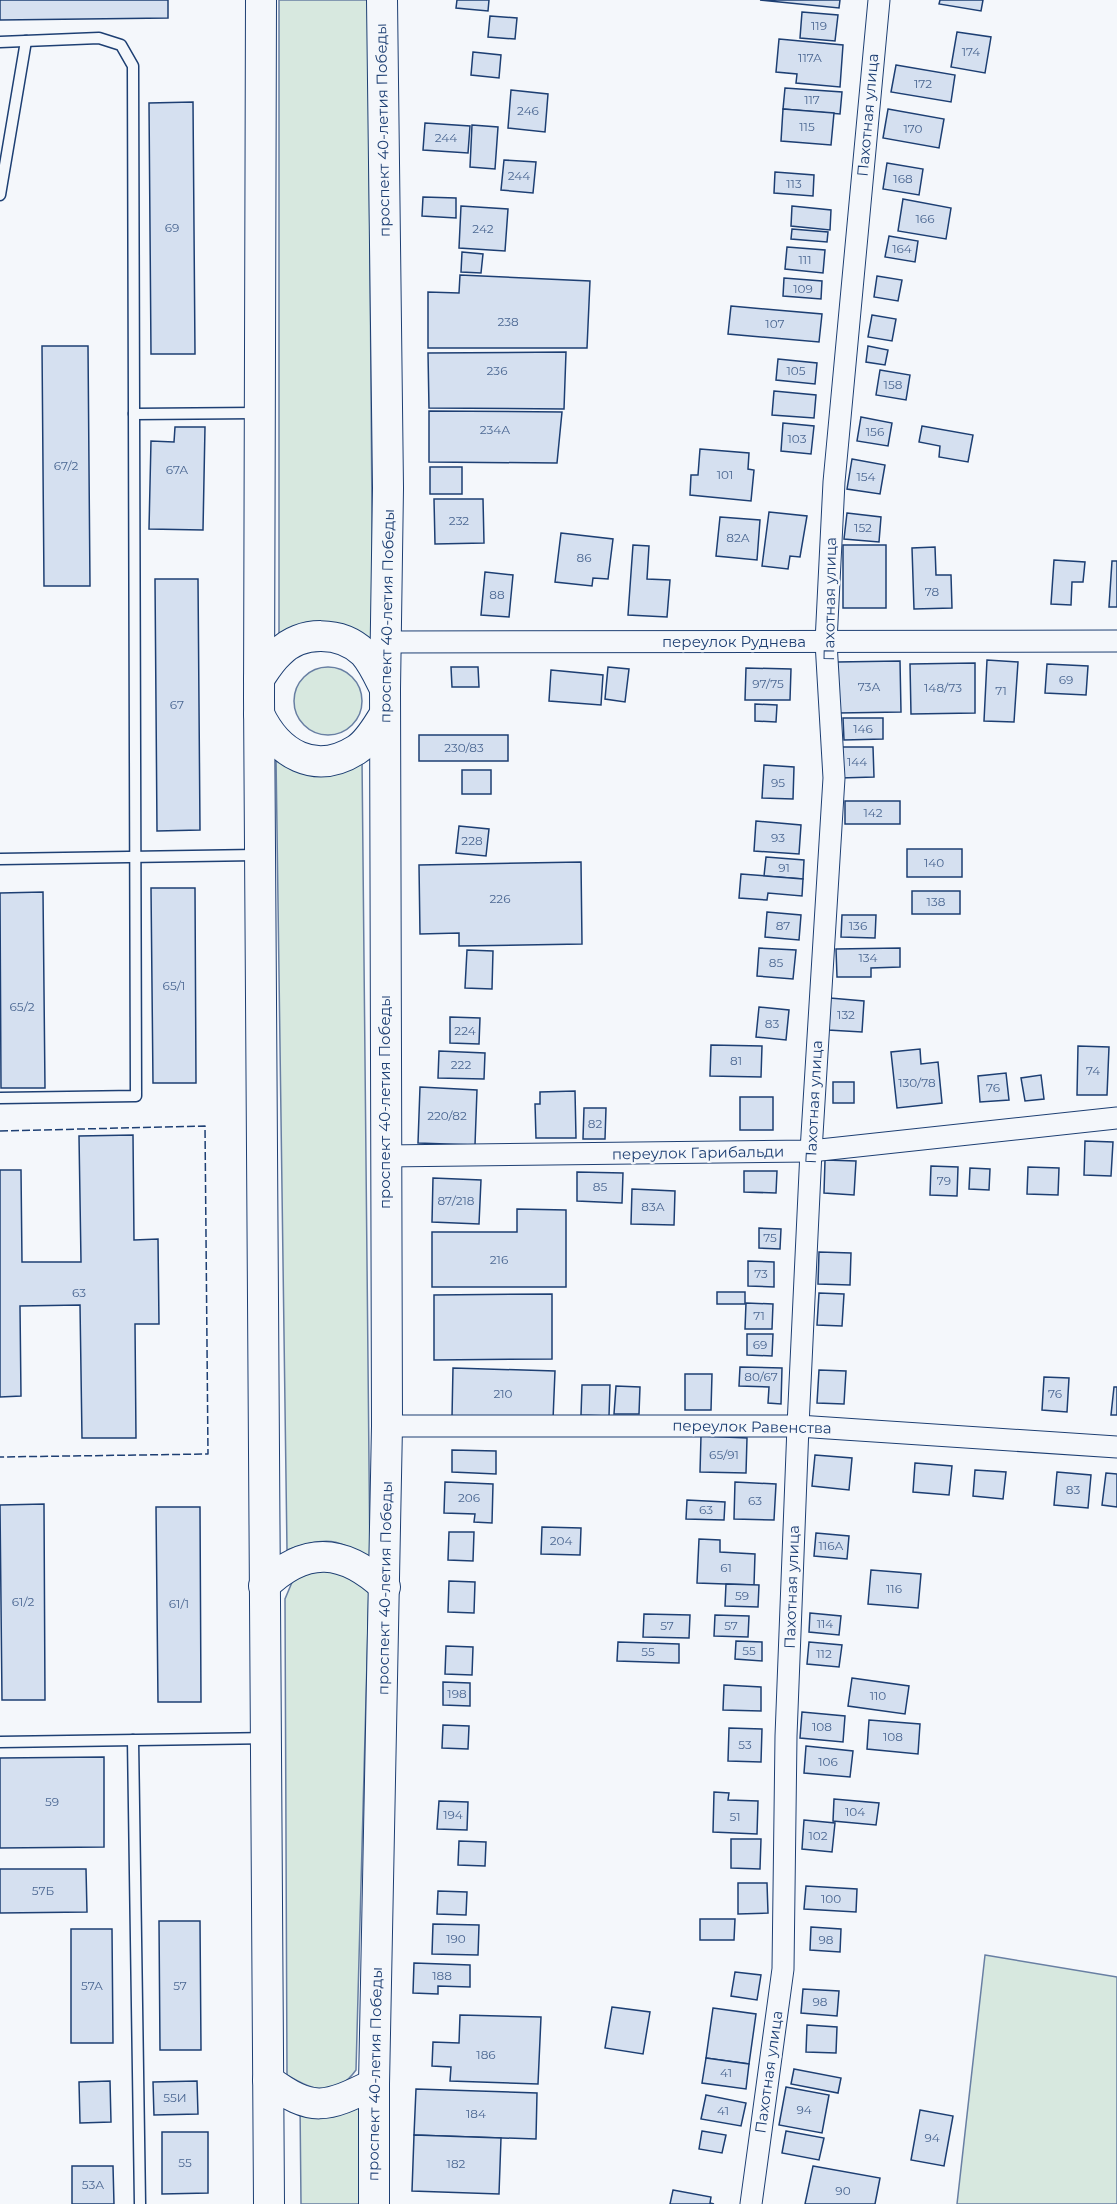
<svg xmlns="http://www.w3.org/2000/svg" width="1117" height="2204" font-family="Montserrat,sans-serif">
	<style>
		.green { fill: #d7e8df; stroke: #687fa3; stroke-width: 1.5 }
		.building { fill: #d5e0f0; stroke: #1d3f73; stroke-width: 1.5 }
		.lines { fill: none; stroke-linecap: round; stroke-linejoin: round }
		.service-casing { stroke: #1d3f73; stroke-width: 13 }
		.minor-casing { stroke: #1d3f73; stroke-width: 23 }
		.secondary-casing { stroke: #1d3f73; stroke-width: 32 }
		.service { stroke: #f4f7fb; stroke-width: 10 }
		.minor { stroke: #f4f7fb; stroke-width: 21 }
		.secondary { stroke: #f4f7fb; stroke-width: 30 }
		.fence { stroke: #1d3f73; stroke-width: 1.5; stroke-dasharray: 8 3; stroke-linecap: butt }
		.labels { text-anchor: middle; stroke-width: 4.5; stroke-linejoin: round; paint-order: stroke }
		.number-label { font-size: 12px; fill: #4b6792 }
		.street-label { font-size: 15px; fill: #1d3f73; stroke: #f4f7fb }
	</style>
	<rect width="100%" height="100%" fill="#f4f7fb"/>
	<!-- green -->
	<g class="green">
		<polygon points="279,0 368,0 373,644 279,641"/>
		<circle cx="328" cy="701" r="34"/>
		<path d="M 276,757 L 362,758 L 370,1563 C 341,1536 323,1537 287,1550 Z"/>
		<path d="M 323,1565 L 369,1587 L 356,2070 C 335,2099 313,2091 287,2075 L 285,1599 L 293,1580 Z"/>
		<polygon points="985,1955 1117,1977 1117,2204 957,2204"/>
		<polygon points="368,2100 367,2204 301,2204 300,2103"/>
	</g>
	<!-- building -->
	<g class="building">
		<polygon points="0,0 168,0 168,18 0,20"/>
		<polygon points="457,0 489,0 488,11 456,8"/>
		<polygon points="760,0 840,0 839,8"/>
		<polygon points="940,0 983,0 981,11 939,4"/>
		<polygon points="802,12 838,15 835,41 800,38"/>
		<polygon points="490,16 517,18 515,39 488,37"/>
		<polygon points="957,32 991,37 985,73 951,67"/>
		<polygon points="779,39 843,45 840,87 796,83 797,74 776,72"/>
		<polygon points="473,52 501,55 499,78 471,75"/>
		<polygon points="896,65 955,75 951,102 891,92"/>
		<polygon points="785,88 842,92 840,114 783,109"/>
		<polygon points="511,90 548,94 545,132 508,128"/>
		<polygon points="193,102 195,354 151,354 149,103"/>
		<polygon points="783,109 834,113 831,145 781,141"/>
		<polygon points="888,109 944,119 939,148 883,138"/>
		<polygon points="425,123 470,126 468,153 423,150"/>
		<polygon points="472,125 498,127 495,169 470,167"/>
		<polygon points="504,160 536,162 533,193 501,190"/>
		<polygon points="887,163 923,169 919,195 883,189"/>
		<polygon points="775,172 814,175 813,196 774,193"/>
		<polygon points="423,197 456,198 456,218 422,216"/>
		<polygon points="903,199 951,208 946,239 898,231"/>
		<polygon points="461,206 508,209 505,251 459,248"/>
		<polygon points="792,206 831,210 830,230 791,226"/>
		<polygon points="792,229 828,232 827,242 791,239"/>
		<polygon points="889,236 918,241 915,262 885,257"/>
		<polygon points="787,247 825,250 823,273 785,269"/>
		<polygon points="462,252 483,254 481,273 461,272"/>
		<polygon points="460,275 590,281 587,348 428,348 428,292 459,293"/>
		<polygon points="877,276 902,280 898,301 874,297"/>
		<polygon points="784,278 822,281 821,299 783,296"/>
		<polygon points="731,306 822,314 819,342 728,334"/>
		<polygon points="872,315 896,319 892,341 868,337"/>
		<polygon points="42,346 88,346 90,586 44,586"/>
		<polygon points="868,346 888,350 885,365 866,362"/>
		<polygon points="566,352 564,409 429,408 428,353"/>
		<polygon points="778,359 817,363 815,384 776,380"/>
		<polygon points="880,370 910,375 906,400 876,395"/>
		<polygon points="774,391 816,395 814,418 772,415"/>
		<polygon points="429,411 562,412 557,463 429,462"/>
		<polygon points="861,417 892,423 888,446 857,441"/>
		<polygon points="783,423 814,426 811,454 781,451"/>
		<polygon points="922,426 973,435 968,462 939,457 940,446 919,442"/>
		<polygon points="175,427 205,427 203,530 149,529 151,441 174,442"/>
		<polygon points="700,449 749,453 748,469 754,470 751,501 690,495 691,475 698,475"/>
		<polygon points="852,459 885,465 880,494 847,489"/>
		<rect x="430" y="467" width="32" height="27"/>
		<polygon points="434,499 483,499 484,543 435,544"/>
		<polygon points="769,512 807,516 800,557 790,556 788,569 762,566"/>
		<polygon points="847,513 881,517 879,542 844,539"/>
		<polygon points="720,517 760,520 757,560 716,556"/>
		<polygon points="561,533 613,539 608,579 593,578 592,586 555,582"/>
		<polygon points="633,545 649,546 647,579 670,580 667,617 628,615"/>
		<rect x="843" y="545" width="43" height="63"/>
		<polygon points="935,547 936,575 951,575 952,608 914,609 912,548"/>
		<polygon points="1054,560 1085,562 1083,582 1072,582 1071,605 1051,604"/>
		<polygon points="1112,561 1117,561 1117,607 1109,607"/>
		<polygon points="485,572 513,575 509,617 481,615"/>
		<polygon points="155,579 198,579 200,830 157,831"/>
		<polygon points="987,660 1018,662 1014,722 984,721"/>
		<polygon points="900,661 901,712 838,713 837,662"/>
		<polygon points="975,663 975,713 911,714 910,664"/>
		<polygon points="1047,664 1088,666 1086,695 1045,693"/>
		<polygon points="451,667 478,667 479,687 452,687"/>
		<polygon points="608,667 629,669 625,702 605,699"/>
		<polygon points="746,668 791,669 790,700 745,700"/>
		<polygon points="551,670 603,675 601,705 549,701"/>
		<polygon points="755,704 777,705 776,722 755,721"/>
		<polygon points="843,718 883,718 883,739 844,740"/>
		<rect x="419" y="735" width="89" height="26"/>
		<polygon points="840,747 873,747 874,777 840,778"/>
		<polygon points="764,765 794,767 793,799 762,798"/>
		<rect x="462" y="770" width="29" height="24"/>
		<rect x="845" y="801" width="55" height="23"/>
		<polygon points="756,821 801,825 799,854 754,851"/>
		<polygon points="459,826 489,829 486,856 456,853"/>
		<rect x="907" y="849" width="55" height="28"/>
		<polygon points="766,857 804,860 803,879 764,876"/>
		<polygon points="581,862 582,944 459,946 459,933 420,934 419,865"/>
		<polygon points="741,874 803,879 802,896 768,893 767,900 739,898"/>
		<polygon points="151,888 195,888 196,1083 153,1083"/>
		<rect x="912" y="891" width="48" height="23"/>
		<polygon points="43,892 45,1088 1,1088 0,893"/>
		<polygon points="767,912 801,915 799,940 765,937"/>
		<polygon points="842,915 876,915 875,938 841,937"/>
		<polygon points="759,948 796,950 793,979 757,976"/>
		<polygon points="900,948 900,967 871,968 871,977 837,977 836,949"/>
		<polygon points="467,950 493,951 492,989 465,988"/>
		<polygon points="830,998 864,1001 862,1032 828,1030"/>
		<polygon points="759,1007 789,1010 786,1040 756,1037"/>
		<polygon points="450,1017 480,1018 479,1044 450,1043"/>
		<polygon points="711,1045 762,1046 761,1077 710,1076"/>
		<polygon points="1078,1046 1109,1047 1107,1095 1077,1095"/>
		<polygon points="920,1049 921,1064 938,1062 942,1103 897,1108 891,1052"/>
		<polygon points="439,1051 485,1053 484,1079 438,1078"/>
		<polygon points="1006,1073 1009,1100 980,1102 978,1076"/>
		<polygon points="1041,1075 1044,1099 1025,1101 1021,1078"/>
		<rect x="833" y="1082" width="21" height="21"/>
		<polygon points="420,1087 477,1090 475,1145 418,1143"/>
		<polygon points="575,1091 576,1138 536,1138 535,1104 540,1104 540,1092"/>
		<rect x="740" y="1097" width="33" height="33"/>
		<polygon points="584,1108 606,1108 605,1139 583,1139"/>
		<polygon points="133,1135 134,1240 158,1239 159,1324 135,1324 136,1438 82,1438 80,1305 20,1306 21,1396 0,1397 0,1170 21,1170 22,1262 81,1262 79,1136"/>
		<polygon points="1085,1141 1113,1142 1111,1176 1084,1175"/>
		<polygon points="825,1160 856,1161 854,1195 824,1193"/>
		<polygon points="931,1166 958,1167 957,1196 930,1195"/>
		<polygon points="1028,1167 1059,1168 1058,1195 1027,1194"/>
		<polygon points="970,1168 990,1169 989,1190 969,1189"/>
		<polygon points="744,1171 777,1171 776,1193 744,1192"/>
		<polygon points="577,1172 623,1173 622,1203 577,1201"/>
		<polygon points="433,1178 481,1180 479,1224 432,1222"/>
		<polygon points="632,1189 675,1191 674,1225 631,1224"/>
		<polygon points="517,1209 566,1210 566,1287 432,1287 432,1232 517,1232"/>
		<polygon points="759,1228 781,1229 780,1249 759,1248"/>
		<polygon points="819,1252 851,1253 850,1285 818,1284"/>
		<polygon points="748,1261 774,1262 774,1287 748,1286"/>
		<rect x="717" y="1292" width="28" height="12"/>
		<polygon points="819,1293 844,1294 842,1326 817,1325"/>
		<polygon points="552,1294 552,1359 434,1360 434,1295"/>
		<polygon points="746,1303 773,1304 772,1329 745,1329"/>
		<polygon points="747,1334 773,1334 772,1356 747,1355"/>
		<polygon points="740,1367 782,1368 781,1404 768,1403 769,1387 739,1386"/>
		<polygon points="453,1368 555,1371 553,1420 452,1417"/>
		<polygon points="819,1370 846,1371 844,1404 817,1403"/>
		<polygon points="685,1374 712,1374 711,1410 685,1410"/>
		<polygon points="1044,1377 1069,1378 1067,1412 1042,1410"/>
		<polygon points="582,1385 610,1385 609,1416 581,1415"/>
		<polygon points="616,1386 640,1387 639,1414 614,1414"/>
		<polygon points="1114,1387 1117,1387 1117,1415 1111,1415"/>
		<polygon points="701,1436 747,1438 746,1473 700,1472"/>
		<polygon points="452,1450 496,1451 496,1474 452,1472"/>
		<polygon points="815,1455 852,1458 849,1490 812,1486"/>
		<polygon points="915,1463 952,1466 949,1495 913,1492"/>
		<polygon points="975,1470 1006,1472 1003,1499 973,1496"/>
		<polygon points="1057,1472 1091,1475 1088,1508 1054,1505"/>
		<polygon points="1106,1473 1117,1474 1117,1507 1102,1505"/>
		<polygon points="445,1482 493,1484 492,1523 474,1522 475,1514 444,1513"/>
		<polygon points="735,1482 776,1484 774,1520 734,1519"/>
		<polygon points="687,1500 725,1502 724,1520 686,1519"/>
		<polygon points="44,1504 45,1700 2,1700 0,1505"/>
		<polygon points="156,1507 200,1507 201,1702 158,1702"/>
		<polygon points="542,1527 581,1528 580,1555 541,1554"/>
		<polygon points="449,1532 474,1532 473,1561 448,1560"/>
		<polygon points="816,1533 849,1536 847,1559 814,1556"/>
		<polygon points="699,1539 720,1540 720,1552 755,1554 754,1585 697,1583"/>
		<polygon points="871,1570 921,1574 918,1608 868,1604"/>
		<polygon points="449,1581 475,1582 474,1613 448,1612"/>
		<polygon points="726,1584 759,1585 758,1607 725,1606"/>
		<polygon points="810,1613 841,1616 839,1635 809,1632"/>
		<polygon points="644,1614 690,1615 689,1638 643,1637"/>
		<polygon points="715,1615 749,1616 748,1637 714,1636"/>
		<polygon points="736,1641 762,1642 762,1661 735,1659"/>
		<polygon points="618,1642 679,1644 679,1663 617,1661"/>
		<polygon points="809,1642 842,1645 839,1667 807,1664"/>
		<polygon points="446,1646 473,1647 472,1675 445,1674"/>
		<polygon points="852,1678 909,1686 905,1714 848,1706"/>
		<polygon points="443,1682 470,1683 470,1706 443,1705"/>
		<polygon points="724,1685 761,1687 761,1711 723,1710"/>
		<polygon points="802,1712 845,1716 843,1742 800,1738"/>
		<polygon points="869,1720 920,1724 918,1754 867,1749"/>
		<polygon points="443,1725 469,1726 468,1749 442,1748"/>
		<polygon points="729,1728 762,1729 761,1762 728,1761"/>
		<polygon points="806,1746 853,1751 850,1777 804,1773"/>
		<polygon points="104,1757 104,1847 0,1848 0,1758"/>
		<polygon points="714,1792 729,1793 728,1800 758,1801 757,1834 713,1832"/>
		<polygon points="834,1799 879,1803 876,1825 833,1821"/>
		<polygon points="439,1801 468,1802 467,1830 437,1829"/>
		<polygon points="804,1820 835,1823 832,1852 802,1849"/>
		<polygon points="731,1839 761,1839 760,1869 731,1868"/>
		<polygon points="459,1841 486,1842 485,1866 458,1865"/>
		<polygon points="0,1869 86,1869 87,1912 0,1913"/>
		<polygon points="738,1883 767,1883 768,1913 738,1914"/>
		<polygon points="806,1886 857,1889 856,1912 804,1909"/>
		<polygon points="438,1891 467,1892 466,1915 437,1914"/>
		<polygon points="700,1919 735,1919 734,1940 700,1940"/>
		<polygon points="159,1921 200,1921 201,2050 160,2050"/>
		<polygon points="433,1924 479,1925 478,1955 432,1954"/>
		<polygon points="811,1927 841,1929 840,1952 810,1950"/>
		<polygon points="71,1929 112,1929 113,2043 71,2043"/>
		<polygon points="414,1963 470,1965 470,1987 438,1986 438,1994 413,1993"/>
		<polygon points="735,1972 761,1975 757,2000 731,1996"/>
		<polygon points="803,1989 839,1991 837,2016 801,2013"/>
		<polygon points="612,2007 650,2012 643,2054 605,2048"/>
		<polygon points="713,2008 756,2014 749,2064 706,2058"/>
		<polygon points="460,2015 541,2017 538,2084 450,2081 451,2067 432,2066 433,2042 459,2043"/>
		<polygon points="807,2025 837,2027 836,2053 806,2052"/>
		<polygon points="706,2058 749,2064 746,2089 702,2083"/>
		<polygon points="794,2069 841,2078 838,2093 791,2084"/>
		<polygon points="110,2081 111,2122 80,2123 79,2082"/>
		<polygon points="197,2081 198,2114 154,2115 153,2082"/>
		<polygon points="786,2087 829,2095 822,2133 779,2125"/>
		<polygon points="416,2089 537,2093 536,2139 414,2135"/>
		<polygon points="706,2095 746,2103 741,2126 701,2119"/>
		<polygon points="920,2110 953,2116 944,2166 911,2160"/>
		<polygon points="702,2131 726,2135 722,2153 699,2149"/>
		<polygon points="786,2131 824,2138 819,2160 782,2153"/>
		<polygon points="162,2132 208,2132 208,2193 162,2194"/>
		<polygon points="414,2135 501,2138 499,2194 412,2191"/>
		<polygon points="72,2166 113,2166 114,2204 72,2204"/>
		<polygon points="813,2166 880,2178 875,2204 805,2204"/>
		<polygon points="673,2190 711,2197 710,2203 714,2204 670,2204"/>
	</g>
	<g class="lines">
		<defs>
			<g id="service">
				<polyline points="0,42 99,38 121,45 133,66 136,1096 0,1098"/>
				<polyline points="0,195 26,41"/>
				<polyline points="134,414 257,413"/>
				<polyline points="0,859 258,855"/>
				<polyline points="133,1740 140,2204"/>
				<polyline points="0,1742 266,1738"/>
			</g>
			<g id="minor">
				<polyline points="388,642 1117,641"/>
				<polyline points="385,1156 811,1151 1117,1118"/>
				<polyline points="387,1426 798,1426 1117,1447"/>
				<polyline points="751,2204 783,1969 786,1736 798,1426 811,1151 834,778 826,642 834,482 879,0"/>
			</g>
			<g id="secondary">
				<polyline points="261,0 259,698 269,2204"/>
				<path d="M 259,679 C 265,670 271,660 279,653 C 301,630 341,631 364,653 C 373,663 379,677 385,689"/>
				<path d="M 259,714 C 278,754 315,776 356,750 C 369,742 377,726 385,714"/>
				<path d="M 264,1586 C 306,1545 344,1549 385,1587"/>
				<path d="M 268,2080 C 312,2113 326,2108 374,2084"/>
				<polyline points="374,2204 374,2084 387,1426 385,689 388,488 382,0"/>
			</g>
		</defs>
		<!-- service casing -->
		<use href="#service" class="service-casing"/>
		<!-- minor casing -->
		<use href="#minor" class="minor-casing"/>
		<!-- secondary casing -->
		<use href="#secondary" class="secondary-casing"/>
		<!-- service -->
		<use href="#service" class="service"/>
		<!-- minor -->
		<use href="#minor" class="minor"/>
		<!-- secondary -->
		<use href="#secondary" class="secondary"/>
		<!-- fence -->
		<polyline class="fence" points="0,1131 205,1126 208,1454 0,1457"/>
	</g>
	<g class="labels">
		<!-- number labels -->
		<g class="number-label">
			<text x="819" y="30">119</text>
			<text x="971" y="56">174</text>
			<text x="810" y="62">117А</text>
			<text x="923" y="88">172</text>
			<text x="812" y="104">117</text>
			<text x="528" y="115">246</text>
			<text x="807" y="131">115</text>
			<text x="913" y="133">170</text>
			<text x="446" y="142">244</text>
			<text x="519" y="180">244</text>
			<text x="903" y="183">168</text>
			<text x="794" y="188">113</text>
			<text x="925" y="223">166</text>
			<text x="172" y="232">69</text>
			<text x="483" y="233">242</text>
			<text x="902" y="253">164</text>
			<text x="805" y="264">111</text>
			<text x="803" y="293">109</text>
			<text x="508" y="326">238</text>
			<text x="775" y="328">107</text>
			<text x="497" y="375">236</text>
			<text x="796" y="375">105</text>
			<text x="893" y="389">158</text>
			<text x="495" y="434">234А</text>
			<text x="875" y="436">156</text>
			<text x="797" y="443">103</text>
			<text x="66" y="470">67/2</text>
			<text x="177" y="474">67А</text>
			<text x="725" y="479">101</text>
			<text x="866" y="481">154</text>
			<text x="459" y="525">232</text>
			<text x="863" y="532">152</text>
			<text x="738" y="542">82А</text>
			<text x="584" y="562">86</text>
			<text x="932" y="596">78</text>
			<text x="497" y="599">88</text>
			<text x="1066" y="684">69</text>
			<text x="768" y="688">97/75</text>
			<text x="869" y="691">73А</text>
			<text x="943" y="692">148/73</text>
			<text x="1001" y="695">71</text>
			<text x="177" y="709">67</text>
			<text x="863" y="733">146</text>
			<text x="464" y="752">230/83</text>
			<text x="857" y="766">144</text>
			<text x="778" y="787">95</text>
			<text x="873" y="817">142</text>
			<text x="778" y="842">93</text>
			<text x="472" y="845">228</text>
			<text x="934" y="867">140</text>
			<text x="784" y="872">91</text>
			<text x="500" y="903">226</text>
			<text x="936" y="906">138</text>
			<text x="783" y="930">87</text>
			<text x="858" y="930">136</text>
			<text x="868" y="962">134</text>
			<text x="776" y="967">85</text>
			<text x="174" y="990">65/1</text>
			<text x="22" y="1011">65/2</text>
			<text x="846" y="1019">132</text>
			<text x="772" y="1028">83</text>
			<text x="465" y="1035">224</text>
			<text x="736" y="1065">81</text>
			<text x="461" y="1069">222</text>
			<text x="1093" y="1075">74</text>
			<text x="917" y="1087">130/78</text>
			<text x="993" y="1092">76</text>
			<text x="447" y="1120">220/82</text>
			<text x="595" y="1128">82</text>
			<text x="944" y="1185">79</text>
			<text x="600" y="1191">85</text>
			<text x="456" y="1205">87/218</text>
			<text x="653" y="1211">83А</text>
			<text x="770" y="1242">75</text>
			<text x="499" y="1264">216</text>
			<text x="761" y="1278">73</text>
			<text x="79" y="1297">63</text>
			<text x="759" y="1320">71</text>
			<text x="760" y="1349">69</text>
			<text x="761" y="1381">80/67</text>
			<text x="503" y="1398">210</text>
			<text x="1055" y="1398">76</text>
			<text x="724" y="1459">65/91</text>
			<text x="1073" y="1494">83</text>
			<text x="469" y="1502">206</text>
			<text x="755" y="1505">63</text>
			<text x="706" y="1514">63</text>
			<text x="561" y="1545">204</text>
			<text x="831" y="1550">116А</text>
			<text x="726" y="1572">61</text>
			<text x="894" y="1593">116</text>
			<text x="742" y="1600">59</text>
			<text x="23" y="1606">61/2</text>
			<text x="179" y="1608">61/1</text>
			<text x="825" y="1628">114</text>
			<text x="667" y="1630">57</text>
			<text x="731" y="1630">57</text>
			<text x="749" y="1655">55</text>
			<text x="648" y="1656">55</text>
			<text x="824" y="1658">112</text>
			<text x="457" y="1698">198</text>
			<text x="878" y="1700">110</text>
			<text x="822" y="1731">108</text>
			<text x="893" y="1741">108</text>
			<text x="745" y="1749">53</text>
			<text x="828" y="1766">106</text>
			<text x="52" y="1806">59</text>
			<text x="855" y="1816">104</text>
			<text x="453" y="1819">194</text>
			<text x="735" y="1821">51</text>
			<text x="818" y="1840">102</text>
			<text x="43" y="1895">57Б</text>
			<text x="831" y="1903">100</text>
			<text x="456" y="1943">190</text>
			<text x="826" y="1944">98</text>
			<text x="442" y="1980">188</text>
			<text x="92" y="1990">57А</text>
			<text x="180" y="1990">57</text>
			<text x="820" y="2006">98</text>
			<text x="486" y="2059">186</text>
			<text x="726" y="2077">41</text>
			<text x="175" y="2102">55И</text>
			<text x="804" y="2114">94</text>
			<text x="723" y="2115">41</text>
			<text x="476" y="2118">184</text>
			<text x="932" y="2142">94</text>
			<text x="185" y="2167">55</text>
			<text x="456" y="2168">182</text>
			<text x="93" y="2189">53А</text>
			<text x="843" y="2195">90</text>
		</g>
		<!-- street labels -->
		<g class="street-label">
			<text transform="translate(868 115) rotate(-85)" y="5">Пахотная улица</text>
			<text transform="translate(383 130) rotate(-91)" y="5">проспект 40-летия Победы</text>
			<text transform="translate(830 599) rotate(-89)" y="5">Пахотная улица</text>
			<text transform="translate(387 616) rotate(-89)" y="5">проспект 40-летия Победы</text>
			<text x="734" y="647">переулок Руднева</text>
			<text transform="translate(385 1102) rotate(-90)" y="5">проспект 40-летия Победы</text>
			<text transform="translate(814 1102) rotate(-87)" y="5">Пахотная улица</text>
			<text transform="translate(698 1153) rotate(-1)" y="5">переулок Гарибальди</text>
			<text transform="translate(752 1427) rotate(1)" y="5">переулок Равенства</text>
			<text transform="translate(792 1587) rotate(-88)" y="5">Пахотная улица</text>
			<text transform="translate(385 1588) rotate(-89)" y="5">проспект 40-летия Победы</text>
			<text transform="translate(769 2072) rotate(-82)" y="5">Пахотная улица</text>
			<text transform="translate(375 2074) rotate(-89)" y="5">проспект 40-летия Победы</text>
		</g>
	</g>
</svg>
